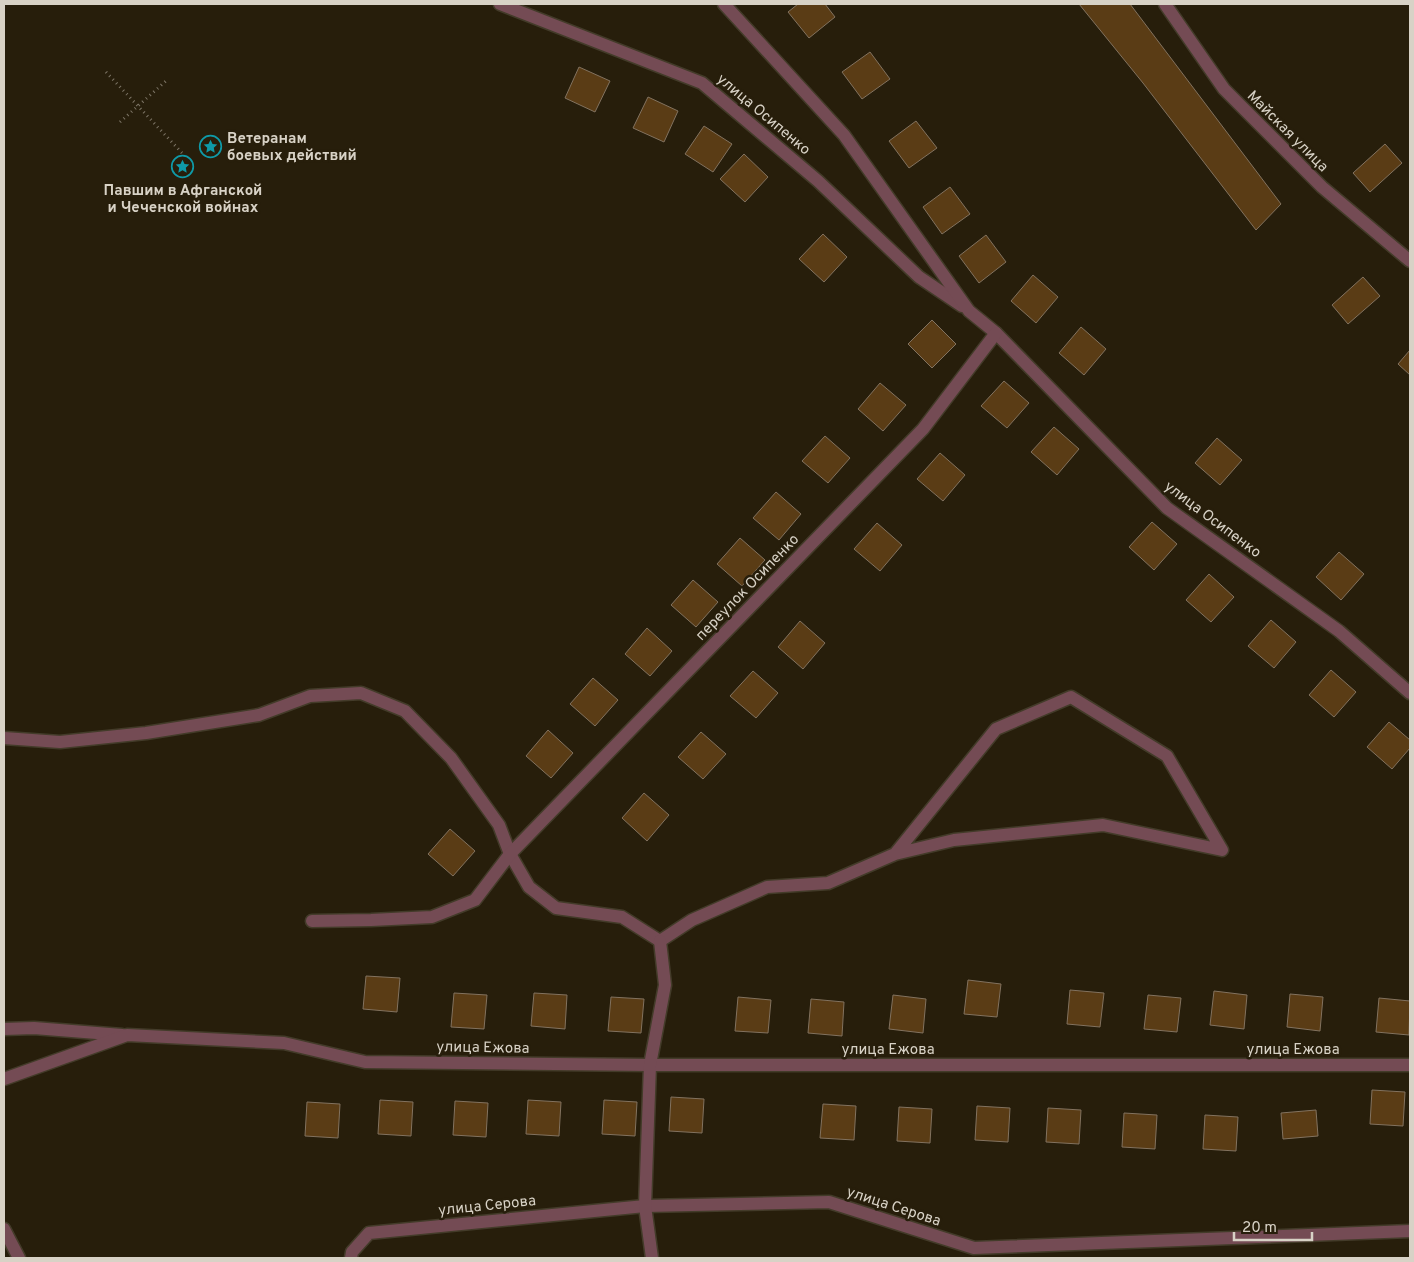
<svg xmlns="http://www.w3.org/2000/svg" width="1414" height="1262" font-family="Overpass,sans-serif">
	<style>
		.building { fill: #5a3c15; stroke: #82725f }
		.lines { fill: none; stroke-linecap: round; stroke-linejoin: round }
		.minor-casing { stroke: #433b29; stroke-width: 15 }
		.path { stroke: #7d7566; stroke-width: 3; stroke-dasharray: 1 4; stroke-linecap: butt }
		.minor { stroke: #744b54; stroke-width: 12 }
		.labels { text-anchor: middle; stroke-width: 5; stroke-linejoin: round; paint-order: stroke }
		.street-label { font-size: 15px; fill: #d8d2c6; stroke: #271e0b }
		.poi-label { font-size: 15px; font-weight: bold; fill: #d8d2c6; stroke: #271e0b; text-anchor: start }
	</style>
	<rect width="100%" height="100%" fill="#271e0b"/>
	<!-- building -->
	<g class="building">
		<polygon points="798,4 825,4 835,17 809,38 788,12"/>
		<polygon points="1079,4 1130,4 1281,204 1256,230 1143,83"/>
		<polygon points="870,52 890,79 862,99 842,72"/>
		<polygon points="579,67 610,81 595,112 565,98"/>
		<polygon points="648,97 678,111 664,142 633,128"/>
		<polygon points="916,121 937,148 909,168 889,141"/>
		<polygon points="704,126 732,144 713,172 685,154"/>
		<polygon points="1385,144 1402,163 1370,192 1353,173"/>
		<polygon points="744,154 768,177 745,202 720,179"/>
		<polygon points="950,187 970,214 942,234 923,207"/>
		<polygon points="823,234 847,257 824,282 799,259"/>
		<polygon points="986,235 1006,262 979,283 959,256"/>
		<polygon points="1033,275 1058,297 1036,323 1011,301"/>
		<polygon points="1363,277 1380,296 1348,324 1332,305"/>
		<polygon points="932,320 956,344 932,368 908,344"/>
		<polygon points="1081,327 1106,349 1084,375 1059,353"/>
		<polygon points="1410,350 1410,375 1398,364"/>
		<polygon points="1004,381 1029,403 1007,428 981,406"/>
		<polygon points="880,383 906,405 883,431 858,409"/>
		<polygon points="1054,427 1079,449 1057,475 1031,452"/>
		<polygon points="825,436 850,458 828,483 802,461"/>
		<polygon points="1217,438 1242,460 1220,485 1195,463"/>
		<polygon points="940,453 965,475 943,501 917,479"/>
		<polygon points="776,492 801,514 779,540 753,518"/>
		<polygon points="1152,522 1177,544 1154,570 1129,547"/>
		<polygon points="877,523 902,545 880,571 854,549"/>
		<polygon points="740,538 765,560 742,586 717,564"/>
		<polygon points="1339,552 1364,574 1341,600 1316,577"/>
		<polygon points="1209,574 1234,597 1211,622 1186,600"/>
		<polygon points="693,580 718,602 696,627 671,605"/>
		<polygon points="1271,620 1296,642 1274,668 1248,646"/>
		<polygon points="800,621 825,643 803,669 778,647"/>
		<polygon points="647,628 672,651 650,676 625,654"/>
		<polygon points="1331,670 1356,692 1334,717 1309,695"/>
		<polygon points="753,671 778,693 756,718 730,696"/>
		<polygon points="593,678 618,700 595,726 570,704"/>
		<polygon points="1389,722 1410,740 1410,748 1392,769 1367,747"/>
		<polygon points="548,730 573,753 551,778 526,756"/>
		<polygon points="701,732 726,754 703,779 678,757"/>
		<polygon points="644,793 669,815 647,841 622,818"/>
		<polygon points="450,829 475,851 453,876 428,854"/>
		<polygon points="366,976 400,978 397,1012 363,1009"/>
		<polygon points="968,980 1001,984 997,1017 964,1014"/>
		<polygon points="1070,990 1104,993 1100,1027 1067,1024"/>
		<polygon points="1214,991 1247,995 1244,1029 1210,1025"/>
		<polygon points="454,993 487,995 484,1029 451,1027"/>
		<polygon points="534,993 567,995 565,1029 531,1026"/>
		<polygon points="1290,994 1323,997 1320,1031 1287,1027"/>
		<polygon points="893,995 926,999 923,1033 889,1029"/>
		<polygon points="1148,995 1181,998 1177,1032 1144,1029"/>
		<polygon points="611,997 644,999 641,1033 608,1031"/>
		<polygon points="738,997 771,1000 768,1033 735,1031"/>
		<polygon points="1379,998 1410,1001 1409,1035 1376,1032"/>
		<polygon points="811,999 844,1002 842,1036 808,1033"/>
		<polygon points="1372,1090 1405,1092 1403,1126 1370,1124"/>
		<polygon points="671,1097 704,1099 702,1133 669,1131"/>
		<polygon points="380,1100 413,1102 411,1136 378,1134"/>
		<polygon points="528,1100 561,1102 559,1136 526,1134"/>
		<polygon points="604,1100 637,1102 635,1136 602,1134"/>
		<polygon points="455,1101 488,1103 486,1137 453,1135"/>
		<polygon points="307,1102 340,1104 338,1138 305,1136"/>
		<polygon points="823,1104 856,1106 854,1140 820,1138"/>
		<polygon points="977,1106 1010,1108 1008,1142 975,1140"/>
		<polygon points="899,1107 932,1109 930,1143 897,1141"/>
		<polygon points="1048,1108 1081,1110 1079,1144 1046,1142"/>
		<polygon points="1316,1110 1318,1136 1283,1139 1281,1113"/>
		<polygon points="1124,1113 1157,1115 1155,1149 1122,1147"/>
		<polygon points="1205,1115 1238,1117 1236,1151 1203,1149"/>
	</g>
	<g class="lines">
		<defs>
			<g id="minor">
				<polyline points="500,4 702,83 818,181 919,277 962,306"/>
				<polyline points="724,4 844,135 969,311 996,333 1167,508 1339,631 1410,693"/>
				<polyline points="1165,4 1224,89 1322,187 1410,261"/>
				<polyline points="4,738 60,742 146,733 259,715 310,696 361,693 405,711 451,758 499,825 510,854 529,887 556,908 622,917 660,941"/>
				<polyline points="312,921 371,920 432,917 475,900 510,854 923,429 996,333"/>
				<polyline points="660,941 692,920 767,887 828,883 895,854 954,840 1103,825 1222,850 1167,756 1071,697 996,729 895,854"/>
				<polyline points="4,1029 34,1028 122,1035"/>
				<polyline points="4,1079 127,1035 284,1043 365,1062 650,1065 1410,1065"/>
				<polyline points="4,1229 19,1258"/>
				<polyline points="351,1258 352,1252 369,1233 645,1206 829,1202 974,1248 1410,1231"/>
				<polyline points="652,1258 645,1206 650,1065 665,985 660,941"/>
			</g>
		</defs>
		<!-- minor casing -->
		<use href="#minor" class="minor-casing"/>
		<!-- path -->
		<g class="path">
			<polyline points="106,72 184,155"/>
			<polyline points="120,122 167,80"/>
		</g>
		<!-- minor -->
		<use href="#minor" class="minor"/>
	</g>
	<!-- icons -->
	<defs>
		<symbol id="sight-ring" viewBox="-11 -11 22 22"><circle r="9.5" fill="#271e0b" stroke="#0f9aa8" stroke-width="1.5"/><path d="M0-6L1.8-2.2L6-1.7L2.9 1.2L3.7 5.4L0 3.3L-3.7 5.4L-2.9 1.2L-6-1.7L-1.8-2.2Z" fill="#0f9aa8"/></symbol>
	</defs>
	<g fill-rule="evenodd">
		<use href="#sight-ring" x="198" y="134" width="25" height="25"/>
		<use href="#sight-ring" x="170" y="154" width="25" height="25"/>
	</g>
	<g class="labels">
		<!-- street labels -->
		<g class="street-label">
			<text transform="translate(764 114) rotate(40)" y="5">улица Осипенко</text>
			<text transform="translate(1288 131) rotate(45)" y="5">Майская улица</text>
			<text transform="translate(1213 519) rotate(37)" y="5">улица Осипенко</text>
			<text transform="translate(747 587) rotate(-46)" y="5">переулок Осипенко</text>
			<text transform="translate(483 1047) rotate(1)" y="5">улица Ежова</text>
			<text x="888" y="1054">улица Ежова</text>
			<text x="1293" y="1054">улица Ежова</text>
			<text transform="translate(487 1205) rotate(-6)" y="5">улица Серова</text>
			<text transform="translate(894 1206) rotate(18)" y="5">улица Серова</text>
		</g>
		<!-- poi labels -->
		<g class="poi-label">
			<text x="227" y="143">Ветеранам<tspan x="227" dy="17">боевых действий</tspan></text>
			<text x="183" y="195" text-anchor="middle">Павшим в Афганской<tspan x="183" dy="17">и Чеченской войнах</tspan></text>
		</g>
	</g>
	<!-- border -->
	<rect width="1414" height="1262" fill="none" stroke="#d8d2c6" stroke-width="10"/>
	<!-- scale -->
	<path d="M1234 1232v8h78v-8" fill="none" stroke="#d8d2c6" stroke-width="2.5"/>
	<text x="1242" y="1232" font-size="15" fill="#d8d2c6" stroke="#271e0b" stroke-width="4" paint-order="stroke">20 m</text>
</svg>
